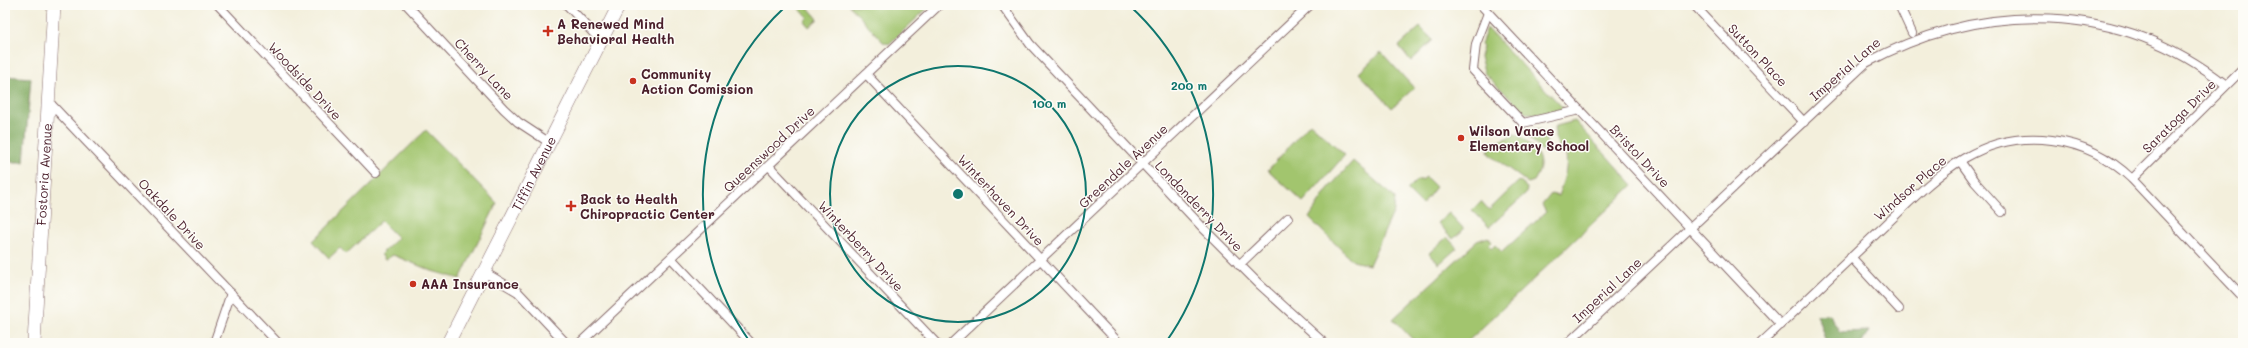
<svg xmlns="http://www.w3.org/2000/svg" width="2248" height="348" font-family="Mali,sans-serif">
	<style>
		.green { fill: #a2c56e; stroke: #76724c }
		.forest { fill: #81aa61; stroke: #666446 }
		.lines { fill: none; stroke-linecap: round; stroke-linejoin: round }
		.minor-casing { stroke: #856869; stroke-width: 10 }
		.primary-casing { stroke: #856869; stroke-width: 14 }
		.trunk-casing { stroke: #856869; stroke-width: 14 }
		.minor { stroke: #fff; stroke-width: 8 }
		.primary { stroke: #fff; stroke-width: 13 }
		.trunk { stroke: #fff; stroke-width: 13 }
		.ring { fill: none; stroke: #0f766e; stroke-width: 2 }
		.poi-dot { fill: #c8321e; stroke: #fdfcf7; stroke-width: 1.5 }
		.labels { text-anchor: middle; stroke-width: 3; stroke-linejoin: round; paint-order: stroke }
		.poi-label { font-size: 13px; font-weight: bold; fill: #4a1f2b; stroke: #fdfcf7; text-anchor: start }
		.street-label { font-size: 13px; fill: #4a1f2b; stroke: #fdfcf7 }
		.centre { fill: #0f766e; stroke: #fdfcf7; stroke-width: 2 }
		.ring-label { font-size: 12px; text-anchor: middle; font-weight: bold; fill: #0f766e; stroke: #fdfcf7; stroke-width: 3; stroke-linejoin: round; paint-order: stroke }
	</style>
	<rect width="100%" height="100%" fill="#fdfcf7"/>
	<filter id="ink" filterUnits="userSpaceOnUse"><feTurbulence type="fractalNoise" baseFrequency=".025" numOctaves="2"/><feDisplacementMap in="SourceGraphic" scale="8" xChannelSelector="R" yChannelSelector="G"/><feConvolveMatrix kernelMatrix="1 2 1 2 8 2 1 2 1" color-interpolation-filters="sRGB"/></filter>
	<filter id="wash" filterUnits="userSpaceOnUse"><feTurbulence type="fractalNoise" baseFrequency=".012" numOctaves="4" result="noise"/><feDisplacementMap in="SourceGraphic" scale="16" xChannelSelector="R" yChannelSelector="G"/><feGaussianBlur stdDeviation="0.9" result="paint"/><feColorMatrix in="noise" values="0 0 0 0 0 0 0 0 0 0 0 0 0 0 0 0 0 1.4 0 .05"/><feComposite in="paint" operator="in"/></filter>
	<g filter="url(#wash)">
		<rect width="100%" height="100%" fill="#f3efdc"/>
		<!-- green -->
		<g class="green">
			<polygon points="795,5 806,5 818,19 809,27 804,21 808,17"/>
			<polygon points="849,5 931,5 889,44 883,42"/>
			<polygon points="1420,27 1433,40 1411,61 1399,46"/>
			<polygon points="1487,28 1564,109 1562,111 1542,114 1526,113 1485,74 1480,57 1483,46 1481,44"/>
			<polygon points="1381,52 1414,88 1392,108 1359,73"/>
			<path d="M 1575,121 L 1633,185 L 1466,343 L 1416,343 L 1393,319 L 1477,241 L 1488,237 L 1492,242 L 1489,245 L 1492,248 L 1495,245 L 1502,252 L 1546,212 L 1542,205 L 1551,194 L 1558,196 C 1564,179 1570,164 1564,146 L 1558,146 L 1554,129 L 1556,126 Z"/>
			<polygon points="1310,123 1345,155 1303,202 1268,170"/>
			<polygon points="1540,129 1544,133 1548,148 1542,151 1526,135 1529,131"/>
			<polygon points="426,130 497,203 460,279 432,271 393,255 385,260 381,254 398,238 381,221 346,254 340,248 329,258 313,241"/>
			<path d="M 1515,134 C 1521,135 1523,138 1527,142 C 1540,155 1545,164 1534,181 L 1528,183 L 1489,154 L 1488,151 L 1492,145 Z"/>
			<polygon points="1353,161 1395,198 1394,211 1369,265 1353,261 1309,218 1327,190"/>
			<polygon points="1426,177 1436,187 1422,205 1407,190 1417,180 1422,180"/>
			<polygon points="1519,181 1527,188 1526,194 1489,227 1472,210 1481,201 1489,210"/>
			<polygon points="1449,213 1464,229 1453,239 1438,223"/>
			<polygon points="1447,237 1457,248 1439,264 1429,253"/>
		</g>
		<!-- forest -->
		<g class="forest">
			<polygon points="5,76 31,78 24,162 5,162"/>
			<polygon points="1829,314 1840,332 1869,331 1862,343 1826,343 1817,315"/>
		</g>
	</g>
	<g filter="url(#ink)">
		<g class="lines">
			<defs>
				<g id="minor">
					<polyline points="218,5 376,173"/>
					<polyline points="407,5 504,109 518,122 550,143"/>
					<polyline points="567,5 601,41"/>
					<polyline points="1002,5 1030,44 1205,230 1259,284 1324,343"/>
					<polyline points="1481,5 1781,325"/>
					<polyline points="1694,5 1804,122"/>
					<polyline points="1899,5 1912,33"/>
					<polyline points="1488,13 1476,44 1473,70 1523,123 1580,110"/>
					<polyline points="866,74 1119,343"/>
					<polyline points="48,101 278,343"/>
					<polyline points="1960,161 1975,182 2002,212"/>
					<polyline points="769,166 936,343"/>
					<polyline points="2132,179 2243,69"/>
					<polyline points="1851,257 1899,309"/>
					<polyline points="671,258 751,343"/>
					<polyline points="1239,265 1288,218"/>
					<polyline points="484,272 518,292 566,343"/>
					<polyline points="214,343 231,293"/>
					<polyline points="580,343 939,5"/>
					<polyline points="952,343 1310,5"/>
					<path d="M 1568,343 L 1866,63 C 1983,0 2119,0 2226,85"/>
					<path d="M 1761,343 C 1800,307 1839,269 1878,232 C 1929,184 1975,129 2052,140 C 2083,144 2110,158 2132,179 L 2243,297"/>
				</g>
				<g id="primary">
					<path id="s1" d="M 34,343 L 54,5"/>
				</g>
				<g id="trunk">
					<path id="s2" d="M 448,343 L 619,5"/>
				</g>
			</defs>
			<!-- minor casing -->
			<use href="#minor" class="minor-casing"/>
			<!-- primary casing -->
			<use href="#primary" class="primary-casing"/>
			<!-- trunk casing -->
			<use href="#trunk" class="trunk-casing"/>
			<!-- minor -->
			<use href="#minor" class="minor"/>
			<!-- primary -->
			<use href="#primary" class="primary"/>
			<!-- trunk -->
			<use href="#trunk" class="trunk"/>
		</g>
	</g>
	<!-- distance rings -->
	<g class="ring">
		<circle cx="958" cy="194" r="128"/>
		<path d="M750 342A255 255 0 0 1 786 6M1130 6A255 255 0 0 1 1166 342"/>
	</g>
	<!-- markers -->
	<g class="poi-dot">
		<path d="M546 25h4v4h4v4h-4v4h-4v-4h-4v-4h4z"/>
		<circle cx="633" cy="81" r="4"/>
		<circle cx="1461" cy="138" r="4"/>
		<path d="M569 200h4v4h4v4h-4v4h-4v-4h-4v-4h4z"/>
		<circle cx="413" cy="284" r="4"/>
	</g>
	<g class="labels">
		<!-- poi labels -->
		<g class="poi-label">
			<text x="557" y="29">A Renewed Mind<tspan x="557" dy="15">Behavioral Health</tspan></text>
			<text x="641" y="79">Community<tspan x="641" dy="15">Action Comission</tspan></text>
			<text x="1469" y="136">Wilson Vance<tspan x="1469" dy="15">Elementary School</tspan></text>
			<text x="580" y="204">Back to Health<tspan x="580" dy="15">Chiropractic Center</tspan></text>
			<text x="421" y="289">AAA Insurance</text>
		</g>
		<!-- street labels -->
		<g class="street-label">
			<text transform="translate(1758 55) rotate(47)" y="5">Sutton Place</text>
			<text transform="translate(484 69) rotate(47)" y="5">Cherry Lane</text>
			<text transform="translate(1845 69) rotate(-41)" y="5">Imperial Lane</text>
			<text transform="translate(305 81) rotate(47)" y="5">Woodside Drive</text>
			<text transform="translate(2179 116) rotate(-45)" y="5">Saratoga Drive</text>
			<text transform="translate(769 149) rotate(-43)" y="5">Queenswood Drive</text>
			<text transform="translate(1640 156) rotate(47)" y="5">Bristol Drive</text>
			<text transform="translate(1123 166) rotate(-43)" y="5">Greendale Avenue</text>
			<text dy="5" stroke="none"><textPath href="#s1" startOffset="169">Fostoria Avenue</textPath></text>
			<text dy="5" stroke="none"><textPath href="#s2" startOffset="190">Tiffin Avenue</textPath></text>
			<text transform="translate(1910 188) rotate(-41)" y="5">Windsor Place</text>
			<text transform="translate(1001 200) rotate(47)" y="5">Winterhaven Drive</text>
			<text transform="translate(1199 206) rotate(46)" y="5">Londonderry Drive</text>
			<text transform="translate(172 214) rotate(47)" y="5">Oakdale Drive</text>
			<text transform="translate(861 246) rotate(47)" y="5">Winterberry Drive</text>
			<text transform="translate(1607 290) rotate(-43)" y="5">Imperial Lane</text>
		</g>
	</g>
	<circle cx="958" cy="194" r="6" class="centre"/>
	<g class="ring-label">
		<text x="1189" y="90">200 m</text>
		<text x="1049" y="108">100 m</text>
	</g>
	<!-- margin -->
	<rect width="2248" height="348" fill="none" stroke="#fdfcf7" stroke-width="20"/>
</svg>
